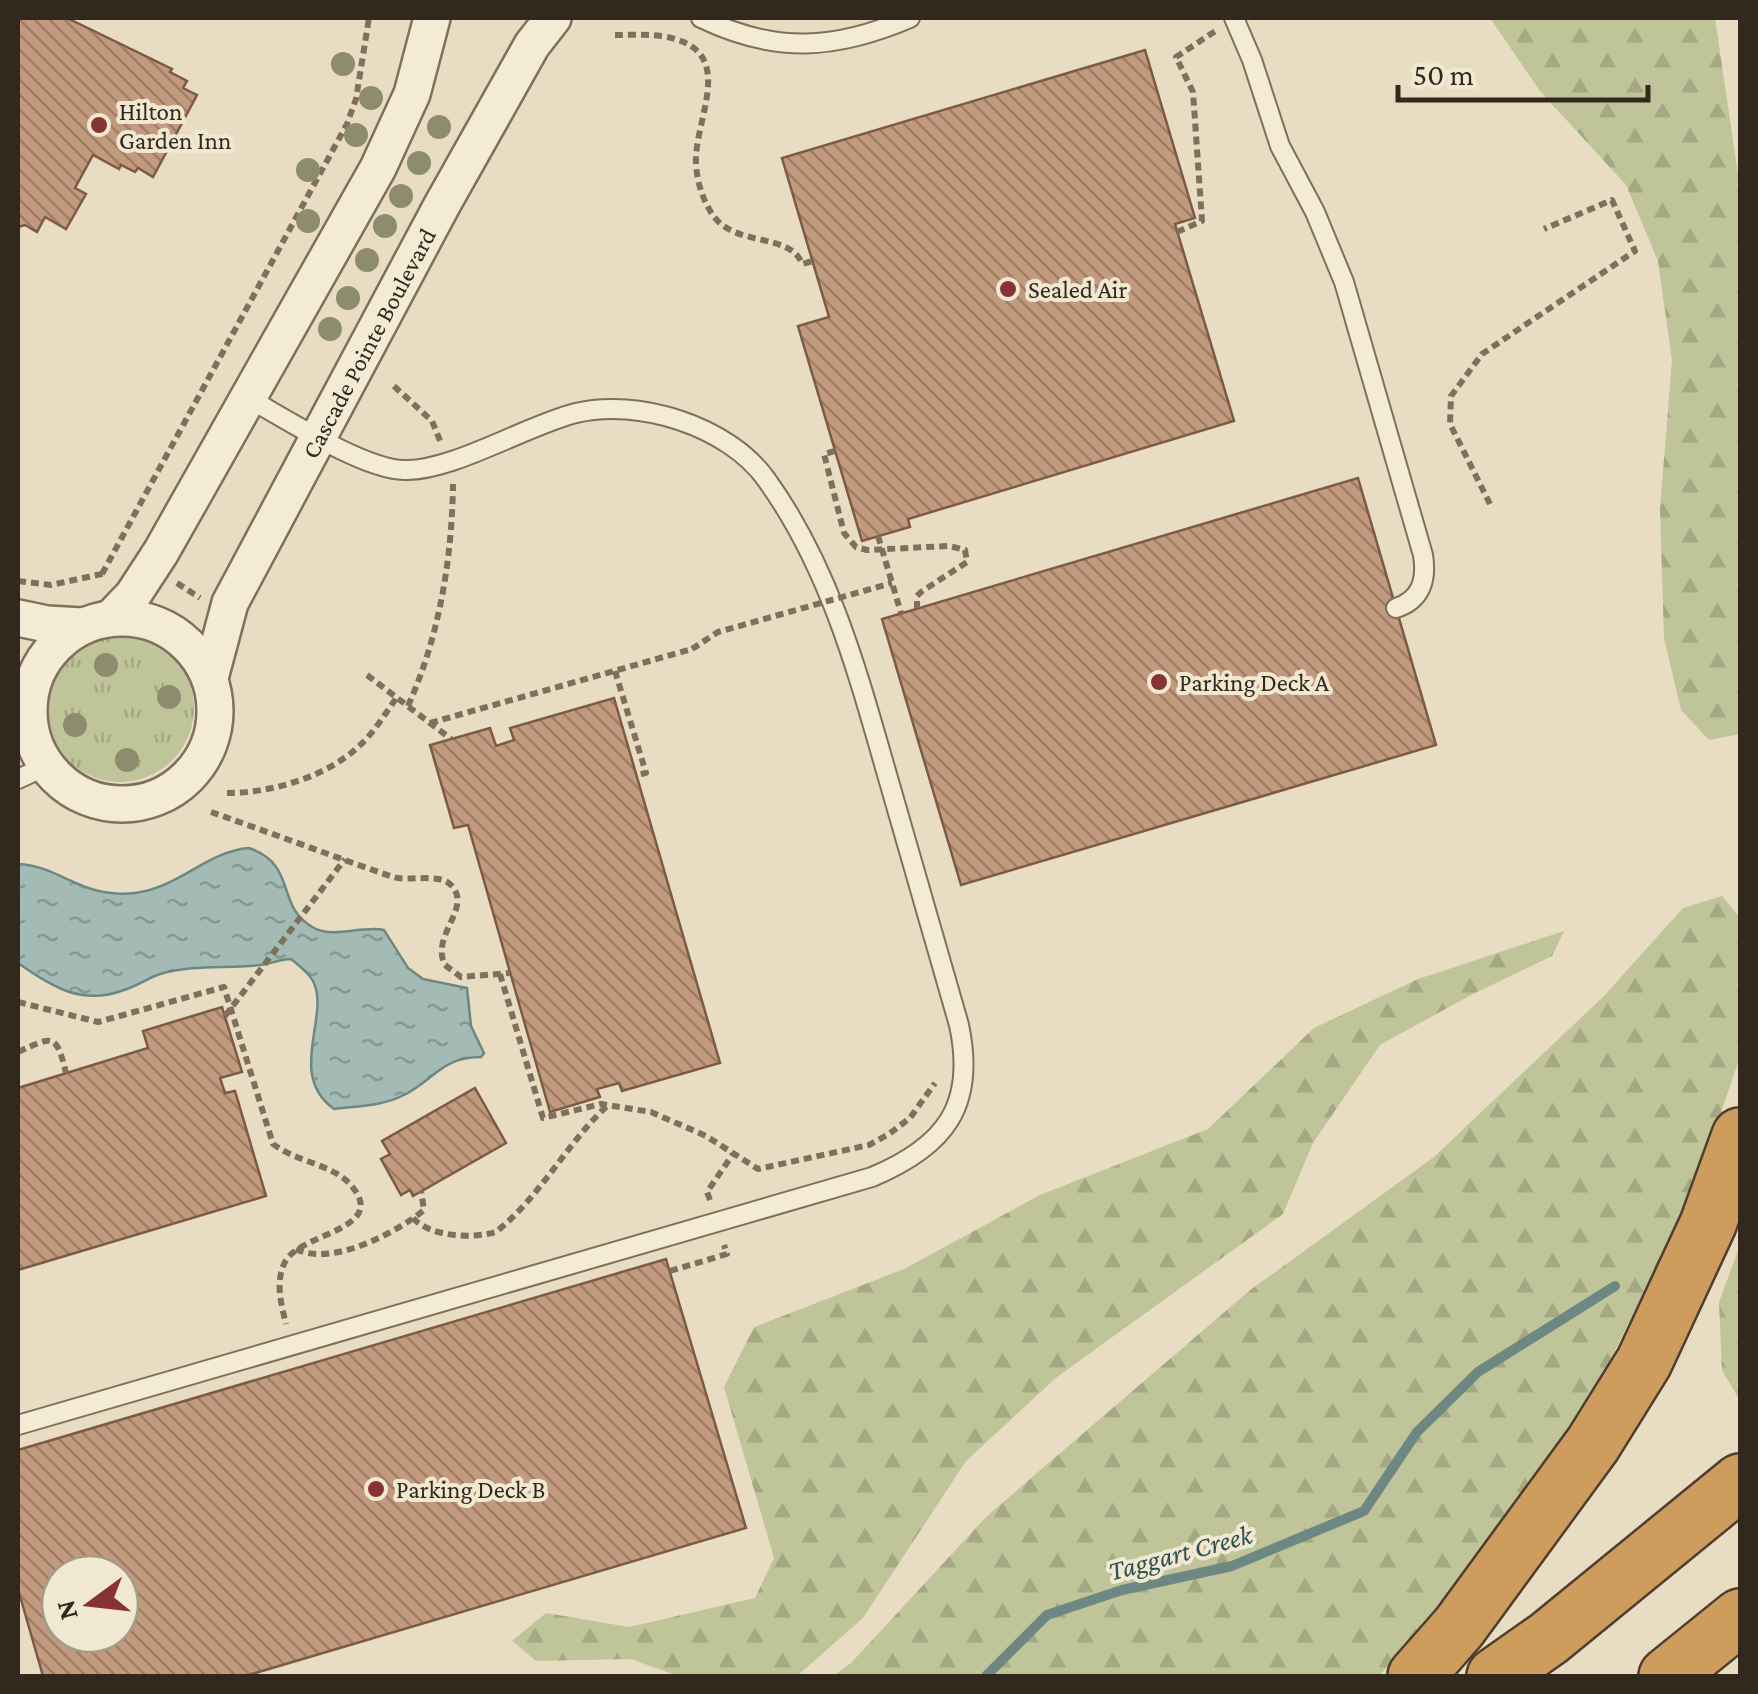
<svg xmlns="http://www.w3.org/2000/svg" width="1758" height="1694" font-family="'Crimson Pro',serif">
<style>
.grass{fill:url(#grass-tufts)}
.forest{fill:url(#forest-firs)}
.water{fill:url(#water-ripples);stroke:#6d8882;stroke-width:2.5}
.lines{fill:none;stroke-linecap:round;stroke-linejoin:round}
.stream{stroke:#6d8882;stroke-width:10}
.building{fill:url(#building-back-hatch);stroke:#7c5b45;stroke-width:2.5;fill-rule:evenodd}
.lane-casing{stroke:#806f5c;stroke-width:22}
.street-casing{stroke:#806f5c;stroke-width:40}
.highway-casing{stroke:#4e3e30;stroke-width:60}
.path{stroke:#806f5c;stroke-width:6;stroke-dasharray:8 5;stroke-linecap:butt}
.lane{stroke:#f4ebd5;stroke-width:18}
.street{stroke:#f4ebd5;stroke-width:35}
.highway{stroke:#ce9d5d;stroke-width:55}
.path-bridge{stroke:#806f5c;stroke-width:6;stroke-dasharray:8 5;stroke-linecap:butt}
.tree{fill:#8d8d6d}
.poi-dot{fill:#833;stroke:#f0e8d1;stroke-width:4}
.labels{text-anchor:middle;stroke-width:8;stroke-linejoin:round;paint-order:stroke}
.poi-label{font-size:25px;fill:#32281e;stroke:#f0e8d1;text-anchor:start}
.street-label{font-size:25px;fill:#32281e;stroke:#f0e8d1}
.water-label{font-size:28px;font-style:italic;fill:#2f504e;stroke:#f0e8d1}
</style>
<defs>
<pattern id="grass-tufts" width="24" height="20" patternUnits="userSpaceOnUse" patternTransform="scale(2.5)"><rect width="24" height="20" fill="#bfc598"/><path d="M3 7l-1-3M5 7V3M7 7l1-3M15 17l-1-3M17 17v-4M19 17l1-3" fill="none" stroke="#a5a983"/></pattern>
<pattern id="forest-firs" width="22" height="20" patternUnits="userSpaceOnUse" patternTransform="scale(2.5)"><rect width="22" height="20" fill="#bfc598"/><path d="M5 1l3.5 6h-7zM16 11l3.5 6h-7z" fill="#a5a983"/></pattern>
<pattern id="water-ripples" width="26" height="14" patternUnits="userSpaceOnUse" patternTransform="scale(2.5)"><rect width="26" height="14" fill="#a4bbb5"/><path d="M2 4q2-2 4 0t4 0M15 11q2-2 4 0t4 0" fill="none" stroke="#869893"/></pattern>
<pattern id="building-back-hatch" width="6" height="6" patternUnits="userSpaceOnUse" patternTransform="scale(2.5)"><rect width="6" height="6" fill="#c29a7d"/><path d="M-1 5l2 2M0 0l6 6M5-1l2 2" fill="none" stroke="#9e7e66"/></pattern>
</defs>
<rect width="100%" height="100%" fill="#e8ddc3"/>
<circle class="grass" cx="120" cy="708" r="74"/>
<g class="forest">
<path d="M 1490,18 L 1715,18 L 1740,188 L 1740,734 L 1709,740 L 1681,710 L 1664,638 L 1660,508 L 1672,360 L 1658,261 L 1626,185 L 1540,91 Z"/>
<path d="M 1722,896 L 1740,918 L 1740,1057 L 1693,1193 L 1596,1389 L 1470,1576 L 1379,1676 L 833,1676 L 851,1663 L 987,1516 L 1249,1291 L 1434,1157 L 1604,996 L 1683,908 Z"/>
<path d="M 1564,931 L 1552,956 L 1471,995 L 1380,1045 L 1313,1143 L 1283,1214 L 1057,1377 L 966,1461 L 863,1618 L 797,1676 L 678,1676 L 631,1659 L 536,1661 L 512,1641 L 546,1613 L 629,1627 L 755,1598 L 774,1558 L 724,1387 L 754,1327 L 904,1269 L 1040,1195 L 1208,1129 L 1314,1028 L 1418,979 Z"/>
<path d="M 1740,1245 L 1740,1401 L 1722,1370 L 1719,1302 Z"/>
</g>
<path class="water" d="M 249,848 C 299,866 274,906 314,928 C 335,939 362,925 384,930 L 408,968 L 423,979 L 467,988 L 471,1026 L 484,1053 L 481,1057 C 442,1057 435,1079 404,1095 C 383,1106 357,1106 334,1109 C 286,1074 331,1016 313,981 C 308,972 298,965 291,959 C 280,959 271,964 261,965 C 227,969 194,964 160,974 C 148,978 137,986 124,990 C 82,1006 52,987 18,963 L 18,864 C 61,866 81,899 135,893 C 178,888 208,851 249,848 Z"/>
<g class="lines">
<path class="stream" d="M 986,1676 L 1047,1615 L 1122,1590 L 1232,1566 L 1364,1511 L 1417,1432 L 1478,1372 L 1615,1286"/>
</g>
<g class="building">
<path d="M 18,18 L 67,18 L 172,69 L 170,72 L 187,81 L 183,88 L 197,95 L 153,177 L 138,168 L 135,172 L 121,165 L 119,169 L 93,155 L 75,188 L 86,194 L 66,229 L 45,217 L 37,232 L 25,225 L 18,227 Z"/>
<path d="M 1145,50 L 1195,218 L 1175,224 L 1234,421 L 908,519 L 910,527 L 862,541 L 798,326 L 829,317 L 782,158 Z"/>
<path d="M 1358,478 L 1436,745 L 961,885 L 882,619 Z"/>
<path d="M 614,698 L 720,1063 L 622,1091 L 619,1083 L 597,1089 L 600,1097 L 550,1112 L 468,825 L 454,828 L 430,745 L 490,728 L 496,746 L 514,740 L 510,728 Z"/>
<path d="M 222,1007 L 242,1072 L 220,1078 L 225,1093 L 235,1091 L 266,1196 L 18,1270 L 18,1088 L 148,1048 L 143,1031 Z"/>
<path d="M 475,1088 L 506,1143 L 413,1196 L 410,1190 L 401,1195 L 381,1159 L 390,1154 L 382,1141 Z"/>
<path d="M 666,1259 L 746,1528 L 245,1676 L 43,1676 L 18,1589 L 18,1450 ZM 60,1574 L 120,1574 L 120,1634 L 60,1634 Z"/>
</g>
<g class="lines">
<g class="lane-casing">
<g id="lane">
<path d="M 701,18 C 776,54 835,50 910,18"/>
<path d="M 1234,18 L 1252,60 L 1280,146 L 1315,212 L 1344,282 L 1423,555 C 1427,580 1421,600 1396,608"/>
<path d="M 18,779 L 46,766"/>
<path d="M 18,1425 L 872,1177 C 946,1146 976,1105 959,1025 C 935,940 910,856 886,771 C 857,670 829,566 766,479 C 728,426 638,398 576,413 C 527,425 451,472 404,470 C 363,469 286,419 248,398"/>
</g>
</g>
<g class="street-casing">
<g id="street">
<circle cx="122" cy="711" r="93"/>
<path d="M 18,618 L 47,624 L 82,626"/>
<path d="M 111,618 L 133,595 L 161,552 L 378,168 L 412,94 L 432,18"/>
<path id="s1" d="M 210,678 L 230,603 L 442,205 L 532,45 L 553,18"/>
</g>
</g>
<g class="highway-casing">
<g id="highway">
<path d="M 1416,1676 L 1459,1627 L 1593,1444 L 1644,1362 L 1708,1224 L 1740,1136"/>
<path d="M 1495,1676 L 1549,1638 L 1740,1482"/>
<path d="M 1667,1676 L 1740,1617"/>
</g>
</g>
<g class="path">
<path d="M 615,35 C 630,35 646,34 661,36 C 736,47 700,107 696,155 C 695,175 701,197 712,214 C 734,248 791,232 802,264 L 813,261"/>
<path d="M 1177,232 L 1202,221 L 1193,92 L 1176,57 L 1217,30"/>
<path d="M 394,386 L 432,421 L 441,443"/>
<path d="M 835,451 L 824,454 L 844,533 L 856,547 L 867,550 L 949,546 L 965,550 L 967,562 L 921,592 L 917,596 L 917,608"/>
<path d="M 1490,504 L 1450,424 L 1451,396 L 1482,354 L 1635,251 L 1612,200 L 1544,229"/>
<path d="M 102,574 L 347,124 L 356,99 L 369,18"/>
<path d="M 18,581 L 51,585 L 106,573"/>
<path d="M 177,583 L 200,598"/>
<path d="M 615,671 L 646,773 L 637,775"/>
<path d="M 367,675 L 451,739"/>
<path d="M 408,706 C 439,637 452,560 453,484"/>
<path d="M 430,723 L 692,649"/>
<path d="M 227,793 C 271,793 326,777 358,747 C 374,733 385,714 397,697"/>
<path d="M 211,812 C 271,833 332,856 393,877 C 410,882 440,872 452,886 C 472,909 430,936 445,965 L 461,977 L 510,973"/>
<path d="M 500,974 L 543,1118 L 601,1104 L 651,1112 L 706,1136 L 758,1169 L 869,1145 L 889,1134 L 910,1118 L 935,1083"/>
<path d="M 18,1002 L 98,1022 L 224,987 L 273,1144 C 295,1161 332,1165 349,1183 C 393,1230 300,1232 285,1262 C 275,1281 281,1304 286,1324"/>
<path d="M 225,1016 L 345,859"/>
<path d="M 18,1052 C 52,1037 56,1031 66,1073"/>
<path d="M 710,1200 L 707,1192 L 733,1154"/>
<path d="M 413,1218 C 430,1237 472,1239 496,1232 C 541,1196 566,1144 608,1105"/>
<path d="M 296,1249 C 331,1267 396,1233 424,1210 L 421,1191"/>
<path d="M 670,1271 L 727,1254 L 724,1245"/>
</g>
<use href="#lane" class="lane"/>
<use href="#street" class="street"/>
<use href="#highway" class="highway"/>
<g class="path-bridge">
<path d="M 878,536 L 901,613"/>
<path d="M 692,649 L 718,632 L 892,583"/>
</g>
</g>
<g class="tree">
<circle cx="343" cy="64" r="12"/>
<circle cx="371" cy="98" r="12"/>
<circle cx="439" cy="127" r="12"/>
<circle cx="356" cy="135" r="12"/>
<circle cx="419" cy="163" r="12"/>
<circle cx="308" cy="170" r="12"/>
<circle cx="401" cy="196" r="12"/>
<circle cx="308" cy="221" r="12"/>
<circle cx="385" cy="226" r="12"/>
<circle cx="367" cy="260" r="12"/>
<circle cx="348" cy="298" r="12"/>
<circle cx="330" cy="329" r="12"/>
<circle cx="106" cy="665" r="12"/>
<circle cx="169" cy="697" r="12"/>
<circle cx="75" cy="725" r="12"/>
<circle cx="127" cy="760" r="12"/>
</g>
<g class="poi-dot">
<circle cx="99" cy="125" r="10"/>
<circle cx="1008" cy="289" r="10"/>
<circle cx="1159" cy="682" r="10"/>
<circle cx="376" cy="1489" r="10"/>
</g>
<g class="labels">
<g class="poi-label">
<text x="119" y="120">Hilton<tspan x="119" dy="29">Garden Inn</tspan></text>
<text x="1028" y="298">Sealed Air</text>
<text x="1179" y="691">Parking Deck A</text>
<text x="396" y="1498">Parking Deck B</text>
</g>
<g class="street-label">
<text dy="9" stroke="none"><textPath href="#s1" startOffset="372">Cascade Pointe Boulevard</textPath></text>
</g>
<g class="water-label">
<text transform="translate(1180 1552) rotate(-15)" y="10">Taggart Creek</text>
</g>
</g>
<rect width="1758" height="1694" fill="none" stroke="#32281e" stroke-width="40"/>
<g transform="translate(90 1604) rotate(255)"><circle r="48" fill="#f0e8d1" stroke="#a49b89" stroke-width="2.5"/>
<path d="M0-8L18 38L0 25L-18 38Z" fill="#883333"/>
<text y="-15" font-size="28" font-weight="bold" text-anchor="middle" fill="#32281e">N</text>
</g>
<path d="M1398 85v15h250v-15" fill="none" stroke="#32281e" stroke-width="5"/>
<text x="1413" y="85" font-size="30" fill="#32281e" stroke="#f0e8d1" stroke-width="8" paint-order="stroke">50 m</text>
</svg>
